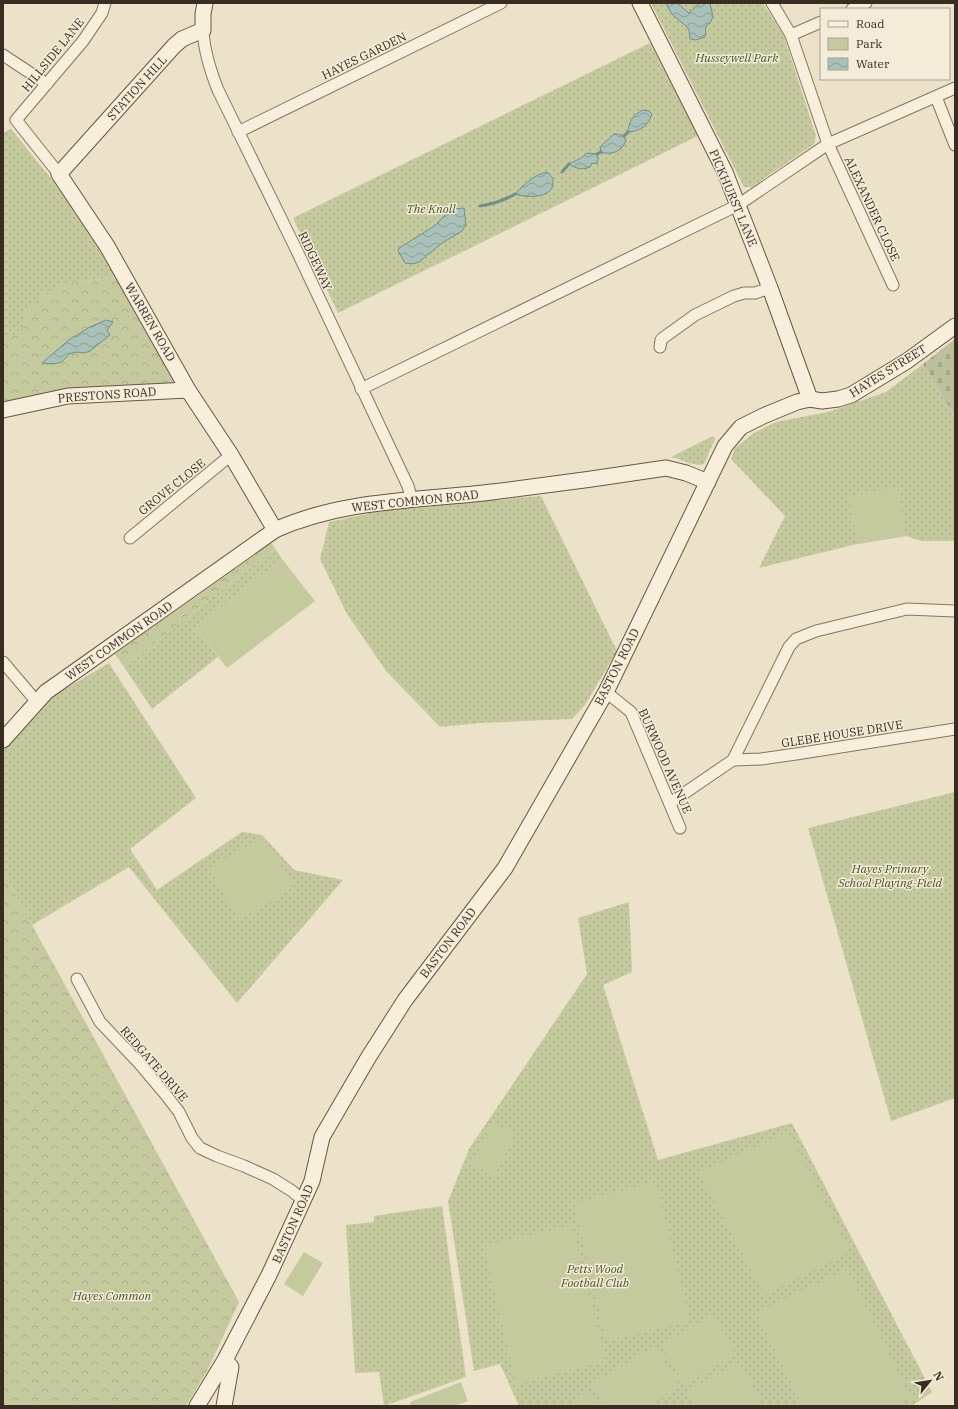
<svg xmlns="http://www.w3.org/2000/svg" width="958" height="1409" font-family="'IBM Plex Serif',serif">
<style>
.green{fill:url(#green-dots)}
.forest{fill:url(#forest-crowns)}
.cemetery{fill:url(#cemetery-stones)}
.pitch{fill:#c5ca9e}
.water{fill:url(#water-waves);stroke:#718f87}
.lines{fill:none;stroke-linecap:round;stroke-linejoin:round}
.stream{stroke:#718f87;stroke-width:3}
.street-casing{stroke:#88745f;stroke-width:13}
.secondary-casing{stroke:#6a5542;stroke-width:17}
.street{stroke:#f7efdc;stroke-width:11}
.secondary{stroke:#f7efdc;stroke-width:15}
.labels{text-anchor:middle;stroke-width:3;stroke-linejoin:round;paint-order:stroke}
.street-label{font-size:12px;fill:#392d21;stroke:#f4ecd9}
.park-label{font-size:12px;font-style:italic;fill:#4a5429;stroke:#f4ecd9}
</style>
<defs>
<pattern id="green-dots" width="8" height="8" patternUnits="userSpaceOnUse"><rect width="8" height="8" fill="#c5ca9e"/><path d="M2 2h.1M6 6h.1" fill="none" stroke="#aaae88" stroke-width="1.8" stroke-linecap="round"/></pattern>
<pattern id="forest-crowns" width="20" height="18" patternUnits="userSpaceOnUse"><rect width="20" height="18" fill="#c5ca9e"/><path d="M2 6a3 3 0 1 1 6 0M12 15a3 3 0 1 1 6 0" fill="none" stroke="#aaae88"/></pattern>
<pattern id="cemetery-stones" width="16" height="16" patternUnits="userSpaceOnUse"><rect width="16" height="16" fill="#bcc09c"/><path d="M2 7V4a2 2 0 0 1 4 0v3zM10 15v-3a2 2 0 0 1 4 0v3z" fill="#a2a586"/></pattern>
<pattern id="water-waves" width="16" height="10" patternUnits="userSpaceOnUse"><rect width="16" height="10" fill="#aac1ba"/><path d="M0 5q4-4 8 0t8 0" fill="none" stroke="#8b9d97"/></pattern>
</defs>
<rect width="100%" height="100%" fill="#ece1c9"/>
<g class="green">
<path d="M 651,3 L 763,3 L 784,36 L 816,136 L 814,144 L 752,187 L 744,187 Z"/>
<path d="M 650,43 L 698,136 L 338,313 L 293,218 Z"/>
<path d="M 11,129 L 70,202 L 115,276 L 88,281 L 66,283 L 26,313 L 23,328 L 7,340 L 3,339 L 3,133 Z"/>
<path d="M 923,364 L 955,416 L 955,541 L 921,541 L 906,536 L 857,544 L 759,568 L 785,516 L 731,459 L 735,448 L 754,433 L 776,422 L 828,412 L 886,392 Z"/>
<path d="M 713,436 L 715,439 L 704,464 C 693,467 682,459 671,457 Z"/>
<path d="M 541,496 L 617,651 L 585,705 L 572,719 L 481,723 L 440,727 L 386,671 L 347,614 L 320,559 L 329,522 L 389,509 Z"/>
<path d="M 275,548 L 282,559 L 195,627 L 218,657 L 152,709 L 124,667 Z"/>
<path d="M 109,663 L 196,798 L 130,849 L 157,890 L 242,832 L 262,835 L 294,870 L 343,880 L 237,1003 L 129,867 L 32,925 L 3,870 L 3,750 L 50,698 Z"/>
<path d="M 955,792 L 955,1098 L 891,1121 L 808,828 Z"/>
<path d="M 629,902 L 632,972 L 603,985 L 658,1160 L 792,1123 L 932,1392 L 912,1406 L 519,1406 L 500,1364 L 474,1371 L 448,1201 L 469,1149 L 587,974 L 578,918 Z"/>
<path d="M 442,1206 L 466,1377 L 384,1406 L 379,1372 L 355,1373 L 346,1225 L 374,1222 L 374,1216 Z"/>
</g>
<g class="forest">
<path d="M 115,276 L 178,382 L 83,390 L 3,405 L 3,339 L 7,340 L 23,328 L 26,313 L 40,296 L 66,283 L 88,281 Z"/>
<path d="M 271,543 L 275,548 L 124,667 L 115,654 Z"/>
<path d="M 3,870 L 31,923 L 239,1302 L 207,1371 L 186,1406 L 3,1406 Z"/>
</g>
<path class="cemetery" d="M 955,339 L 955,416 L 923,364 Z"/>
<g class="pitch">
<path d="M 898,487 L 906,536 L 857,544 L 849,496 Z"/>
<path d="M 282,559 L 315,601 L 227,668 L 195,627 Z"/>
<path d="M 263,836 L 294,887 L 239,920 L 209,869 Z"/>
<path d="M 492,1122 L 515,1134 L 495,1176 L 472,1165 Z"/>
<path d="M 788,1131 L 850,1252 L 764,1295 L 699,1173 Z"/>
<path d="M 656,1182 L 690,1321 L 606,1341 L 574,1203 Z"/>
<path d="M 572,1225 L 606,1361 L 516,1384 L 484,1246 Z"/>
<path d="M 304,1252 L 323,1263 L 303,1296 L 284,1284 Z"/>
<path d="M 847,1269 L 911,1398 L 896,1406 L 802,1406 L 756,1313 Z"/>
<path d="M 713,1314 L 736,1354 L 684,1385 L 661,1345 Z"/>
<path d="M 655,1346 L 680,1386 L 648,1406 L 604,1406 L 591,1384 Z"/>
<path d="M 739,1362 L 764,1406 L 695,1406 L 686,1391 Z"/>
<path d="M 461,1382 L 468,1401 L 454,1406 L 411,1406 L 410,1402 Z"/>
<path d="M 589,1392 L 597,1406 L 567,1406 Z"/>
</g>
<g class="water">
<path d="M 666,3 L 677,3 L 689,13 L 700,3 L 710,3 L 713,17 L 710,23 L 706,26 L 705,37 L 696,40 L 690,39 L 689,30 L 685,25 L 682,23 L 671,13 Z"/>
<path d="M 643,110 L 649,111 L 652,114 C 649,125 639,132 628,132 C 628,122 634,114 643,110 Z"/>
<path d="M 614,134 C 620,134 623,135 626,141 C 622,151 611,156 601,152 L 600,147 Z"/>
<path d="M 587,153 L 597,154 L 598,159 L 597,164 L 592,163 L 590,167 C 584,170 575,169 569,164 L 581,158 Z"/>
<path d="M 547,172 L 553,178 C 553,181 553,185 552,188 C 546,199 524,197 515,194 C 525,184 533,175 547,172 Z"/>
<path d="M 464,208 L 466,225 L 462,231 L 442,243 L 419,262 L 412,264 L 405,263 L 398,251 L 399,248 L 428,230 L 437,224 L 444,216 L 453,209 Z"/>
<path d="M 106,320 L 113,322 L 107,330 L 110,335 L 90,351 L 85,353 L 76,352 L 69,354 L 62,362 L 54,364 L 42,363 L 70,339 L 77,335 L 88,328 Z"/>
</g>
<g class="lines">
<g class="stream">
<path d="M 624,136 L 628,132"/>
<path d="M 597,154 L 601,152"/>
<path d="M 562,172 L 569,164"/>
<path d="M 480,206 C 493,204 503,201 515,194"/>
</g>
<g class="street-casing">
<g id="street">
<path d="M 852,9 L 866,3"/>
<path d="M 203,30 C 204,51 210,70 218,90 L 296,249 L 408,486 L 412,501"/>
<path d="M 791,35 L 821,22"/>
<path d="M 3,55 L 47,84"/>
<path d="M 936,97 L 955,145"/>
<path d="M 238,132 L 501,3"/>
<path d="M 59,174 L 16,120 L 83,41 L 102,13 L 105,3"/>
<path d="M 893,285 L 828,144 L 955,88"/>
<path d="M 660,347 L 661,340 L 663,338 L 695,315 L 734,296 L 744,293 L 755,293 L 770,288"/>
<path d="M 361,389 L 738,205 L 828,144 L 791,35 L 772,3"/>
<path d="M 130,538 L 231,455"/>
<path d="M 3,662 L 37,702"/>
<path d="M 606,692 L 631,712 L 680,828"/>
<path d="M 733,760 L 761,759 L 796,754 L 955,729"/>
<path d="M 670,803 L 733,760 L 783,659 L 789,647 L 796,639 L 816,631 L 907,609 L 955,611"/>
<path d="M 77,979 L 100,1022 L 139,1063 L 166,1095 L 179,1112 L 192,1138 L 200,1148 L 217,1156 L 244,1166 L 273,1179 L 292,1191 L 304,1201"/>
</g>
</g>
<g class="secondary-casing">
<g id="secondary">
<path d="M 205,3 L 203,14 L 203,30 L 182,39 L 174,46 L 59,174 L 107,246 L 188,390 L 231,455 L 275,530"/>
<path d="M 640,3 L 725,172 L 770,288 L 810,399"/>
<path d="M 3,410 L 68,396 L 188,390"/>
<path d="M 3,740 L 46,692 L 275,530 C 344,499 418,501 492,492 C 550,485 608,477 666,468 L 686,473 L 708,482"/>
<path d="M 197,1406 L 225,1360 L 269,1275 L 312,1181 L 322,1137 L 368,1058 L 405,1000 L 505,868 L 606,692 L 725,446 L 741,427 L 763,416 L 797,402 L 810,399 L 822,401 L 838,399 L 851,395 L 907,361 L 955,326"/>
<path d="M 224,1406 L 231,1367 L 225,1360"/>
</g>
</g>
<use href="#street" class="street"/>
<use href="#secondary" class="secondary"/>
</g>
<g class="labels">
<g class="street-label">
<text transform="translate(53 55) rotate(-51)" y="4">HILLSIDE LANE</text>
<text transform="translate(364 56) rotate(-26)" y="4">HAYES GARDEN</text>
<text transform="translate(137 88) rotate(-48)" y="4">STATION HILL</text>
<text transform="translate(733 198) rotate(67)" y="4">PICKHURST LANE</text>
<text transform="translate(872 209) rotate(65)" y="4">ALEXANDER CLOSE</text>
<text transform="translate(315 261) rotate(65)" y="4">RIDGEWAY</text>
<text transform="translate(150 322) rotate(60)" y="4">WARREN ROAD</text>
<text transform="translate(888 371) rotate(-32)" y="4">HAYES STREET</text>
<text transform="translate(107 395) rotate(-4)" y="4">PRESTONS ROAD</text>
<text transform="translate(172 487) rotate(-39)" y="4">GROVE CLOSE</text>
<text transform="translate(415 501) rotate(-6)" y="4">WEST COMMON ROAD</text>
<text transform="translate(119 641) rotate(-35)" y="4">WEST COMMON ROAD</text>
<text transform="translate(617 667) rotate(-63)" y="4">BASTON ROAD</text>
<text transform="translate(842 734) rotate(-9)" y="4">GLEBE HOUSE DRIVE</text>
<text transform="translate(665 761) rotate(66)" y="4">BURWOOD AVENUE</text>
<text transform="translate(448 943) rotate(-53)" y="4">BASTON ROAD</text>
<text transform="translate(154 1064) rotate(49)" y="4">REDGATE DRIVE</text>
<text transform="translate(293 1224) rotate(-66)" y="4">BASTON ROAD</text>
</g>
<g class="park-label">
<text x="737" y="62">Husseywell Park</text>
<text x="431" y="213">The Knoll</text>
<text x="890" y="873">Hayes Primary<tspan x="890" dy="14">School Playing-Field</tspan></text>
<text x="595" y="1273">Petts Wood<tspan x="595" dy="14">Football Club</tspan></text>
<text x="112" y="1300">Hayes Common</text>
</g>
</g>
<rect width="958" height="1409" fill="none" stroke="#392d21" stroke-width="8"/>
<rect x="820" y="8" width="130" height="72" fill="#f4ecd9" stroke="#a9a08f"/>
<rect x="828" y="21" width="20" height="6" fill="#f7efdc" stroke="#a9a08f"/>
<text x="856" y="28" font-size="12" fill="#392d21">Road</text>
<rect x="828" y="38" width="20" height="12" fill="#c5ca9e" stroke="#a9a08f"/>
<text x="856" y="48" font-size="12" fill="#392d21">Park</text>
<rect x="828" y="58" width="20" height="12" fill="url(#water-waves)" stroke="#a9a08f"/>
<text x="856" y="68" font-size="12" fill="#392d21">Water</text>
<g transform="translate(930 1381) rotate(60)" stroke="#f4ecd9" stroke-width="3" paint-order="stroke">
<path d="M0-3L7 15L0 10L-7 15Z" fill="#392d21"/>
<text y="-6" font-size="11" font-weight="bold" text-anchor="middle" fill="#392d21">N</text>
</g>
</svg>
